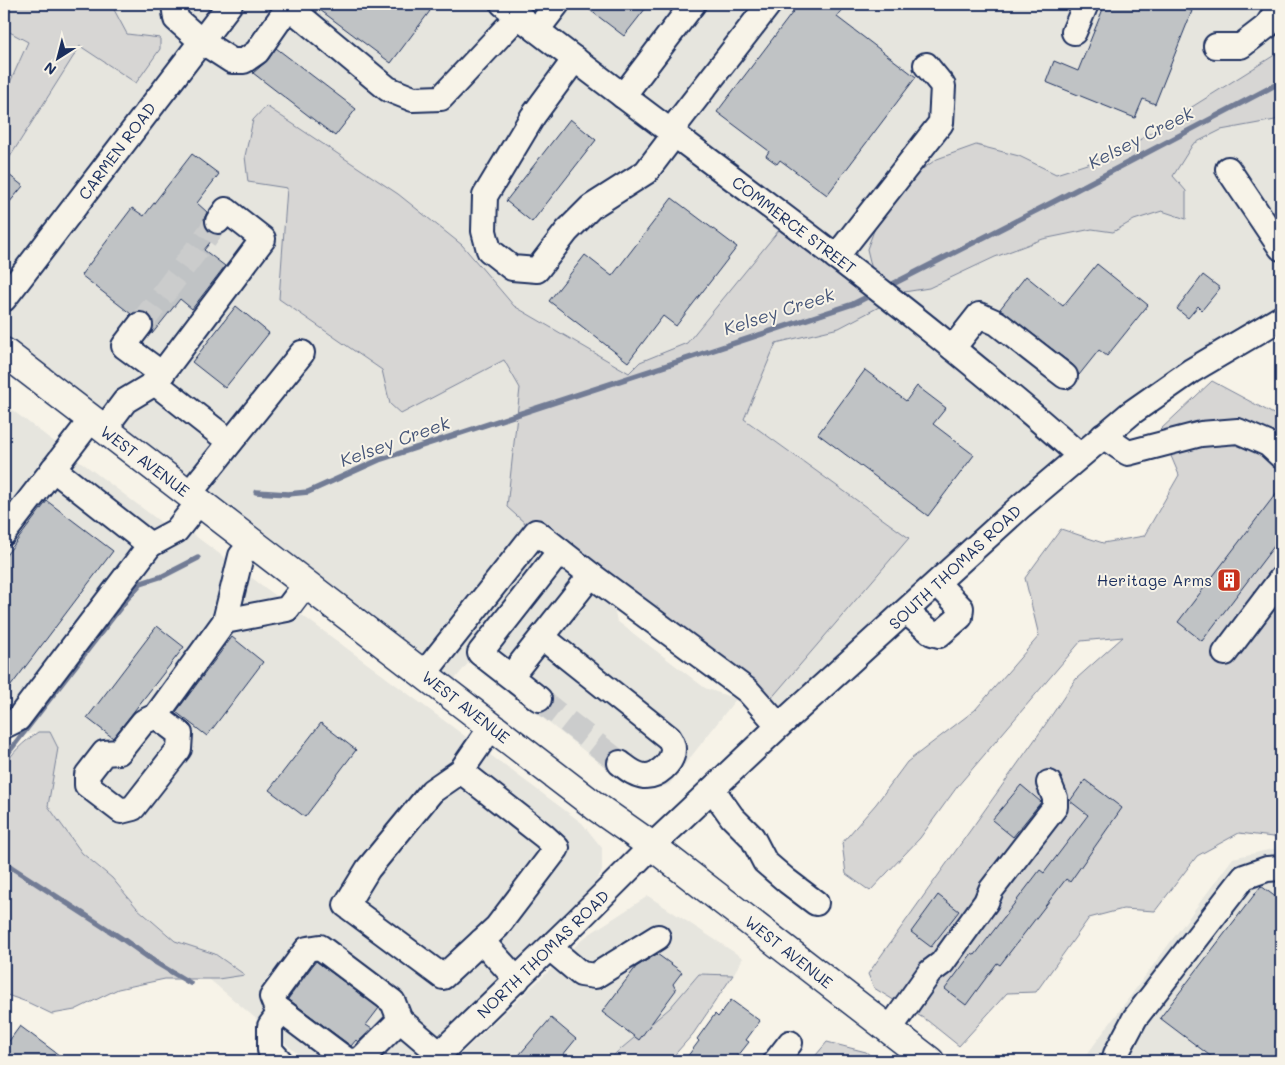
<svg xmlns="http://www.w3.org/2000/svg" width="1285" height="1065" font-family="Mali,sans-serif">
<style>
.built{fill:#e6e5de}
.green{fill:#d7d6d4;stroke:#798299}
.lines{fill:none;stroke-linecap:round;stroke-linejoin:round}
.stream{stroke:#727c95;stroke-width:5.5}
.building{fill:#c0c3c5;stroke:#1b2f5e}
.minor-tunnel{stroke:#cbcccc;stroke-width:24;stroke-dasharray:24 12;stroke-linecap:butt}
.minor-casing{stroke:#1b2f5e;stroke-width:28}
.major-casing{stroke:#1b2f5e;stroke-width:31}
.minor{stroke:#f7f3e8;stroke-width:24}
.major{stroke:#f7f3e8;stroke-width:28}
.labels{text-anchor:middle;stroke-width:4;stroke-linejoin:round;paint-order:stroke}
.street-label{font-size:16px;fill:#1b2f5e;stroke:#f7f3e8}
.poi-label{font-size:16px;fill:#1b2f5e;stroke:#f7f3e8;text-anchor:end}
.water-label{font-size:18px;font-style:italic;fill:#465679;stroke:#f7f3e8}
</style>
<rect width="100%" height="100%" fill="#f7f3e8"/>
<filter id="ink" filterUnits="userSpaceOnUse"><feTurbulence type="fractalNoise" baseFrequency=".02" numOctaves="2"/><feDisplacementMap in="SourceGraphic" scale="10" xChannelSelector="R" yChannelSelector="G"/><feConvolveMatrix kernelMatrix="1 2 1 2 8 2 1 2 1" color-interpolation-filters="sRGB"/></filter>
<g filter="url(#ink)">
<g class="built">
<path d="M 4,4 L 1281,4 L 1281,318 L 1191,371 L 779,726 L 609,588 L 617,621 L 705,688 L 736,699 L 669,785 L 650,790 L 629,786 L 470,661 L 445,691 L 4,352 Z"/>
<path d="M 4,404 L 182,538 L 190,532 L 582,823 L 602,848 L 602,871 L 582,904 L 422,1061 L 306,1061 L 209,979 L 245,975 L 215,954 L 175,941 L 137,908 L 112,878 L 82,853 L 48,806 L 58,747 L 50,733 L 38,732 L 21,736 L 134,581 L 4,747 Z"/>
<path d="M 1281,847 L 1281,1061 L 1082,1061 L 1233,858 Z"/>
<path d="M 648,896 L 743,958 L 733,975 L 699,974 L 670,1008 L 616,1053 L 609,1061 L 455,1061 L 467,1048 L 585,937 Z"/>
</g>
<g class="green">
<path d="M 4,4 L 111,4 L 127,34 L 160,38 L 160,49 L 136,83 L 80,46 L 8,160 L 4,157 L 4,96 L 28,42 L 4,29 Z"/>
<path d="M 1281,51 L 1281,117 L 1275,120 L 1221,130 L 1193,144 L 1173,176 L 1186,191 L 1186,219 L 1162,211 L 1134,220 L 1113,232 L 1092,229 L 1043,239 L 995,257 L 929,288 L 904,292 L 874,278 L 867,249 L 881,212 L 908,179 L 937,159 L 976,145 L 1019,156 L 1056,174 L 1087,164 L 1133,144 Z"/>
<path d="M 266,106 L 398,194 L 462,245 L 514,306 L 629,373 L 640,362 L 687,343 L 779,230 L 879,307 L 839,328 L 776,343 L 744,419 L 909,538 L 763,708 L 536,533 L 507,507 L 520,388 L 504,360 L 401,414 L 390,404 L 382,370 L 279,299 L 287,188 L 248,182 L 245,156 L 253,120 Z"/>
<path d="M 1212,381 L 1281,418 L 1281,838 L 1239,833 L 1197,856 L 1155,911 L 1123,909 L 1089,918 L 1036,992 L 1007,993 L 959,1046 L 928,1021 L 874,988 L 868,974 L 1041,731 L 1076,679 L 1123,637 L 1081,641 L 957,787 L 920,838 L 870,891 L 846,874 L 842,843 L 876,804 L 907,762 L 975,710 L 1039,636 L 1025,578 L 1061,529 L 1103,543 L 1144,536 L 1179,475 L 1160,430 Z"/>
<path d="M 38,732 L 50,732 L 58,748 L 48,806 L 82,853 L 112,878 L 137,908 L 175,941 L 215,954 L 245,975 L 218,979 L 165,979 L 118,989 L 75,1010 L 52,1014 L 27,1002 L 4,994 L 4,769 C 10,753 24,742 38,732 Z"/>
<path d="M 699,974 L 733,975 L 693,1034 L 669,1061 L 609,1061 L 616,1053 L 670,1008 Z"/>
<path d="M 827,1042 L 866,1052 L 878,1061 L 811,1061 Z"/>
</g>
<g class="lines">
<g class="stream">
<path d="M 885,288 L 1055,201 L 1281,82"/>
<path d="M 256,492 L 288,494 L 308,492 L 379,460 L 853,304 L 875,293"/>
<path d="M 4,758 L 126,600 L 141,583 L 163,576 L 198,558"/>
<path d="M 4,859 L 11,867 L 124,940 L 155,962 L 190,983"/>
</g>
</g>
<g class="building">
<path d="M 312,4 L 421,4 L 430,11 L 391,63 Z"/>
<path d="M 582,4 L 649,4 L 624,36 Z"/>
<path d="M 799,4 L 847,4 L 837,17 L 916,77 L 827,195 L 780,160 L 777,164 L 766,156 L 769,151 L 717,112 Z"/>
<path d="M 1105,4 L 1174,4 L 1192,11 L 1155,104 L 1143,99 L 1135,118 L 1046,82 L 1054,61 L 1078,71 Z"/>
<path d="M 276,48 L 356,109 L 335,136 L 253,73 L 268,60 Z"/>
<path d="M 570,119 L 596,140 L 532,222 L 506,201 Z"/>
<path d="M 192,154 L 219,174 L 197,203 L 207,212 L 204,219 L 206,227 L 210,232 L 216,235 L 204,250 L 225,266 L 192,309 L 180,299 L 152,334 L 153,320 L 149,314 L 141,311 L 135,312 L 129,316 L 131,314 L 81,275 L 132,208 L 144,216 Z"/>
<path d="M 4,171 L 23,186 L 4,209 Z"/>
<path d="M 672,198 L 737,247 L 676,326 L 663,316 L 628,362 L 549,301 L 585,255 L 612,276 Z"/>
<path d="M 1097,264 L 1148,305 L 1107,356 L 1099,350 L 1079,375 L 1073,365 L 1000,309 L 1026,276 L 1063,306 Z"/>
<path d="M 1203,275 L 1220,288 L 1202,310 L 1198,306 L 1188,318 L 1177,309 Z"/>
<path d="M 236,306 L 269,333 L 225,388 L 192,362 Z"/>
<path d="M 865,370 L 906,401 L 917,386 L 946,408 L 933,424 L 974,455 L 928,516 L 818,434 Z"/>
<path d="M 1281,487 L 1281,537 L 1202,641 L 1178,622 Z"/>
<path d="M 47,501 L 113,551 L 4,695 L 4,558 Z"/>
<path d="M 157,626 L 184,647 L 113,738 L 87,718 Z"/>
<path d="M 232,637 L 263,662 L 207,736 L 176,712 Z"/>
<path d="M 321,723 L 356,750 L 305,817 L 269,790 Z"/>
<path d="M 1085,780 L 1122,808 L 1070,882 L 1066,879 L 1000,965 L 997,963 L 966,1005 L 945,989 L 972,953 L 975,955 L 1040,870 L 1044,873 L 1088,815 L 1070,801 Z"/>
<path d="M 1021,785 L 1041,802 L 1013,837 L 992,820 Z"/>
<path d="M 1261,886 L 1281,901 L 1281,1061 L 1217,1061 L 1160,1018 Z"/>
<path d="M 938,895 L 959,911 L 931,947 L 911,932 Z"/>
<path d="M 657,954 L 682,972 L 673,984 L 676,990 L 639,1040 L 602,1012 L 636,967 Z"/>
<path d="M 316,961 L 379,1008 L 366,1025 L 372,1029 L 358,1042 L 356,1040 L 351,1046 L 288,999 Z"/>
<path d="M 731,1000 L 760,1021 L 746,1040 L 749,1042 L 734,1061 L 684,1061 L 699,1041 L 697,1039 L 715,1014 L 718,1017 Z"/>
<path d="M 551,1018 L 576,1039 L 558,1061 L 514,1061 Z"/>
<path d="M 20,1026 L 67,1061 L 4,1061 L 4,1048 Z"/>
</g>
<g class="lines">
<g class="minor-tunnel">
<path d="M 140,325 L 218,221"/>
<path d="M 539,699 L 620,763"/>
</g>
<g class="minor-casing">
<g id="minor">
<path d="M 174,4 L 176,19 L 201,41 L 232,61 L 244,61 L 257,52 L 289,6 L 286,4"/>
<path d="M 291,4 L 289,6 L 300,16 L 388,89 L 413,99 L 441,98 L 518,16"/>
<path d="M 503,4 C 695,154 897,293 1079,455"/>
<path d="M 537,30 L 557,4"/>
<path d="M 1074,32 L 1086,4"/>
<path d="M 1216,46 L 1241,46 L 1267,26 L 1281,4"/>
<path d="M 575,59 L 533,116 L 485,196 L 484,231 L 489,250 L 512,268 L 537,270 L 567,231 L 591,207 L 646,172 L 674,135"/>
<path d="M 623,96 L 693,4"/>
<path d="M 670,132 L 769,4"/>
<path d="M 1228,169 L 1281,248"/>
<path d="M 836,257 L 941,123 L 943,86 L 926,65"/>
<path d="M 4,299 L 230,4"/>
<path d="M 140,325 L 124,346 L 162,374"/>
<path d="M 953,348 L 979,315 L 997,323 L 1065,376"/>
<path d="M 155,383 L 230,442"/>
<path d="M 104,429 L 125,401 L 155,383 L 263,239 L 226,210 L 218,221"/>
<path d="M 1103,436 L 1128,453 L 1201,434 L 1238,431 L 1268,444 L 1281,456"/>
<path d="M 53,469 L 150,545"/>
<path d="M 189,494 L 302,353"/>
<path d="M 4,533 L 91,420"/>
<path d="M 906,612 L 932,633 L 939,635 L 960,617 L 961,608 L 937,583"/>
<path d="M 225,621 L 241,556 L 252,543"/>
<path d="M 542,637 L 669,738 C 671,741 673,746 673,749 C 673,763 657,777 644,776 C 634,775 627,768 620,763"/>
<path d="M 1225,653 L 1281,579"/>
<path d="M 424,674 L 536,532 L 591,575 L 748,691 L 779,726"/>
<path d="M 511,676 L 591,575"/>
<path d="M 539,699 L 480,653 L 560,551"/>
<path d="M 156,716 L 143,722 L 119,752 L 104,753 L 87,775 L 87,785 L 121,811 L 133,808 L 179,749 L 180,734 L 156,716 L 225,621 L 287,609 L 306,584"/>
<path d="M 4,726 L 18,719 L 150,545 L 176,531 L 199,502"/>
<path d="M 461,771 L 544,836 L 557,848 L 497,927 L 443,977 L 346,905 L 368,869 L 432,791 L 461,771 L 492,726"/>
<path d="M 713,790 L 732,817 L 752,837 L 765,862 L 787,881 L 816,903"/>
<path d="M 482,941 L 517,980"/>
<path d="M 550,948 L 581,974 L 595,976 L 658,937"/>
<path d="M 889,1030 L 930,972 L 942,963 L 986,902 L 991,890 L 1055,807 L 1055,798 L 1049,783"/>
<path d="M 280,1061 L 270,1050 L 270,1026 L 281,1011"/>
<path d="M 348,1061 L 276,1007 L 272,997 L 307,949 L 320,947 L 393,1002 L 400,1020 L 440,1054"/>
<path d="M 352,1061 L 360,1060 L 400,1020"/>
<path d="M 432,1061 L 577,921 L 652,846 L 779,726 L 1021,506 L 1131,413 L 1191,371 L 1281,318"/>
<path d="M 776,1061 L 790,1043"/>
<path d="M 1114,1061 L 1116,1054 L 1135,1018 L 1244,877 L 1267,869 L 1281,868"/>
</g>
</g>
<g class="major-casing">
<path id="major" d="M 4,352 L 595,806 L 652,846 L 930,1061"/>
</g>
<use href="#minor" class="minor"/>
<use href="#major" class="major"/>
</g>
</g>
<defs>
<g id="building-square" transform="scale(1.25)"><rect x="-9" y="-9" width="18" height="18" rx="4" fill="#c8321e" stroke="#f7f3e8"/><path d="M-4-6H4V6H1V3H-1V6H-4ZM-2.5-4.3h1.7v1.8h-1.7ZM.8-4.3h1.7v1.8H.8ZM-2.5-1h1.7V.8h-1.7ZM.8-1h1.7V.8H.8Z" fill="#fff"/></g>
</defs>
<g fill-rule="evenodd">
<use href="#building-square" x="1229" y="580"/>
</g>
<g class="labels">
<g class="street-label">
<text transform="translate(117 151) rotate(-53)" y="6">CARMEN ROAD</text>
<text transform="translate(794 225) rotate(37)" y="6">COMMERCE STREET</text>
<text transform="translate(145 461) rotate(37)" y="6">WEST AVENUE</text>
<text transform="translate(955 567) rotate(-43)" y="6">SOUTH THOMAS ROAD</text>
<text transform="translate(466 707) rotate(38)" y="6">WEST AVENUE</text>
<text transform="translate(789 952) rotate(38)" y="6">WEST AVENUE</text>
<text transform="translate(543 954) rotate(-44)" y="6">NORTH THOMAS ROAD</text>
</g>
<g class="poi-label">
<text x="1212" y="586">Heritage Arms</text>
</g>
<g class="water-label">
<text transform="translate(1141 138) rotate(-27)" y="6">Kelsey Creek</text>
<text transform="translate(779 312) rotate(-18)" y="6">Kelsey Creek</text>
<text transform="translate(395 442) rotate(-20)" y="6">Kelsey Creek</text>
</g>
</g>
<rect width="1285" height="1065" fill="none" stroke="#f7f3e8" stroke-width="20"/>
<rect x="10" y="10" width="1265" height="1045" fill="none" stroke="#1b2f5e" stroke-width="2" filter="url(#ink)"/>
<g transform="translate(58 58) rotate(216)" stroke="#f7f3e8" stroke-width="4" paint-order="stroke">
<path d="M0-4L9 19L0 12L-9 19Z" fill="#1b2f5e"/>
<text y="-8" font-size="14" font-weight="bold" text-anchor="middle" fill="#1b2f5e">N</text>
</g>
</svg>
